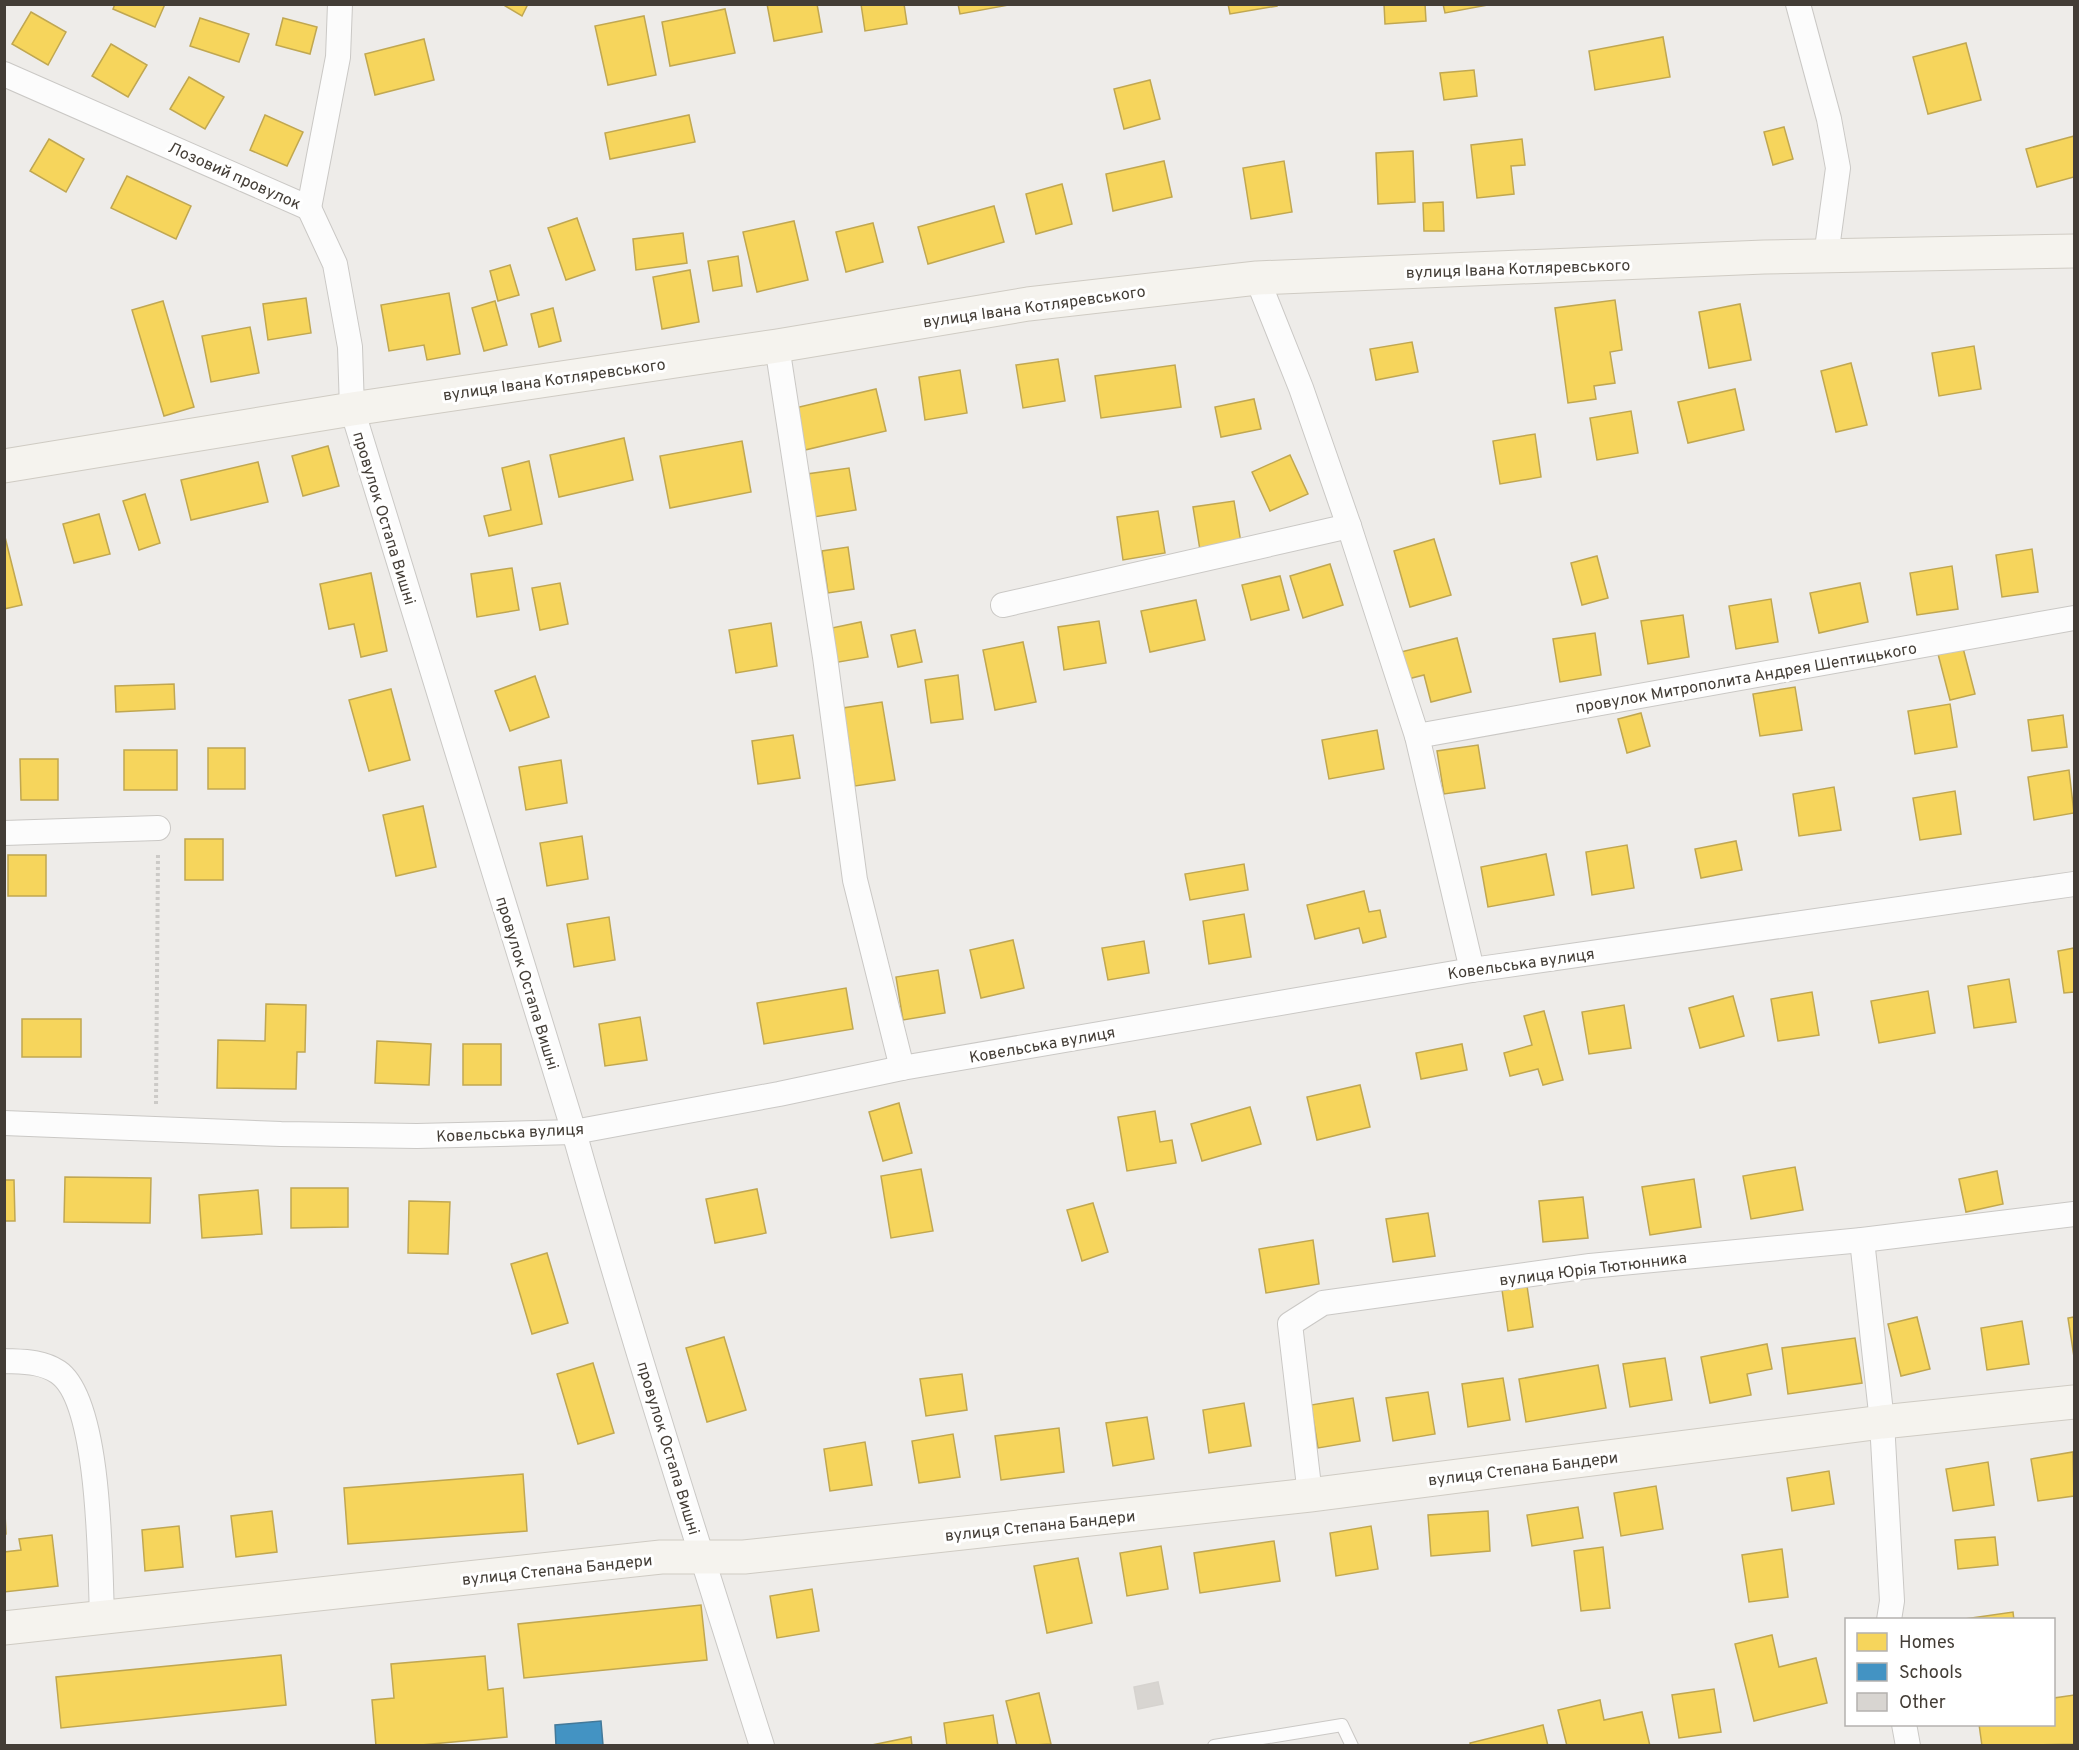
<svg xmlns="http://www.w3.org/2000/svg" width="2079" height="1750" font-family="Overpass,sans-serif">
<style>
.homes{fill:#f6d55c;stroke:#c0a751;stroke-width:1.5}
.schools{fill:#4393c3;stroke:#437999;stroke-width:1.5}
.building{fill:#d8d5d1;stroke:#d6d3cf;stroke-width:1.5}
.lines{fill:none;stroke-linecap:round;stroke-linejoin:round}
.lane-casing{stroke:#cac8c5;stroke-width:14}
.street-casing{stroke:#cac8c5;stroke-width:26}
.secondary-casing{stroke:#cfcbc3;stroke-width:35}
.path{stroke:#cccac7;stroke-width:4;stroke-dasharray:3 3;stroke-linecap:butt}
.lane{stroke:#fcfcfc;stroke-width:12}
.street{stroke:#fcfcfc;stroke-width:24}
.secondary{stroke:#f5f3ee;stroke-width:33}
.labels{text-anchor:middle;stroke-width:6;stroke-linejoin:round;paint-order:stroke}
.street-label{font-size:16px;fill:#433d36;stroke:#fff}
</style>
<rect width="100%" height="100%" fill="#eeece9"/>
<g class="homes">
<path d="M 115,4 L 165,4 L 155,27 L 113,9 Z"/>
<path d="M 502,4 L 528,4 L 522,16 Z"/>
<path d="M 767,4 L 817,4 L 822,32 L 774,41 Z"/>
<path d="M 861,4 L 904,4 L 907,24 L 865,31 Z"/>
<path d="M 958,4 L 1009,4 L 1009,5 L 960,14 Z"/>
<path d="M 1228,4 L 1277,4 L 1277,6 L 1230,14 Z"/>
<path d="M 1384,4 L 1425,4 L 1426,21 L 1385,24 Z"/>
<path d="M 1443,4 L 1493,4 L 1445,13 Z"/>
<path d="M 725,9 L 735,53 L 670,66 L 662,22 Z"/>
<path d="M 31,12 L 66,32 L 48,65 L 12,44 Z"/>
<path d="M 644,16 L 656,75 L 608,85 L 595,26 Z"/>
<path d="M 200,18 L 249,34 L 239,62 L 190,46 Z"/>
<path d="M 283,18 L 317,27 L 310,54 L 276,45 Z"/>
<path d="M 1663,37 L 1670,77 L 1595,90 L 1589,51 Z"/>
<path d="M 424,39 L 434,80 L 375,95 L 365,54 Z"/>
<path d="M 1966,43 L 1981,100 L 1928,114 L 1913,57 Z"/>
<path d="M 111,44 L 147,65 L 128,97 L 92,76 Z"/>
<path d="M 1474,70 L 1477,96 L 1444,100 L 1440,73 Z"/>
<path d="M 189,77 L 224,97 L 205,129 L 170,109 Z"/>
<path d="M 1150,80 L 1160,119 L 1124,129 L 1114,89 Z"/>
<path d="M 265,115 L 303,132 L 287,166 L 250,150 Z"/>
<path d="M 689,115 L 695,142 L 610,159 L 605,133 Z"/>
<path d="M 1784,127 L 1793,159 L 1773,165 L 1764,132 Z"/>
<path d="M 2074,136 L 2074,177 L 2037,187 L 2026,149 Z"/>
<path d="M 49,139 L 84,159 L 66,192 L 30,171 Z"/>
<path d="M 1522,139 L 1525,165 L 1511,166 L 1514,194 L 1477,198 L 1471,145 Z"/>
<path d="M 1413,151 L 1415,202 L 1378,204 L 1376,153 Z"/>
<path d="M 1164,161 L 1172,197 L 1113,211 L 1106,174 Z"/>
<path d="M 1284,161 L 1292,212 L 1251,219 L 1243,168 Z"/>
<path d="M 127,176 L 191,206 L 176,239 L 111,208 Z"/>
<path d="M 1062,184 L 1072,224 L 1036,234 L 1026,194 Z"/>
<path d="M 1443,202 L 1444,231 L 1424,231 L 1423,203 Z"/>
<path d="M 994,206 L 1004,242 L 928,264 L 918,227 Z"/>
<path d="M 577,218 L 595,270 L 566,280 L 548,228 Z"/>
<path d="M 794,221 L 808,280 L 757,292 L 743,232 Z"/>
<path d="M 873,223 L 883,262 L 846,272 L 836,232 Z"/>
<path d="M 683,233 L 687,263 L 636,270 L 633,239 Z"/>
<path d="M 738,256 L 742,286 L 713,291 L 708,261 Z"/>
<path d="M 510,265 L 519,295 L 498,301 L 490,271 Z"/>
<path d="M 690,270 L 699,322 L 662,329 L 653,277 Z"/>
<path d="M 449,293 L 460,354 L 427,360 L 424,345 L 389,351 L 381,305 Z"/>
<path d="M 306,298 L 311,333 L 268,340 L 263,304 Z"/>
<path d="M 1615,300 L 1622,350 L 1610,352 L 1615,383 L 1594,386 L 1596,399 L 1568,403 L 1555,308 Z"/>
<path d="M 163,301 L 194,407 L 164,416 L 132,310 Z"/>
<path d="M 495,301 L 507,345 L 484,351 L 472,308 Z"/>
<path d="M 1740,304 L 1751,360 L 1709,368 L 1699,312 Z"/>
<path d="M 553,308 L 561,341 L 539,347 L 531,314 Z"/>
<path d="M 250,327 L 259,373 L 211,382 L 202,336 Z"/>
<path d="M 1412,342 L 1418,372 L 1376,380 L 1370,349 Z"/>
<path d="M 1974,346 L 1981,389 L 1939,396 L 1932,353 Z"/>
<path d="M 1058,359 L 1065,401 L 1023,408 L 1016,365 Z"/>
<path d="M 1851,363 L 1867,425 L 1836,432 L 1821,371 Z"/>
<path d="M 1175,365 L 1181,407 L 1101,418 L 1095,376 Z"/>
<path d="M 960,370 L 967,413 L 925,420 L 919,377 Z"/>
<path d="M 876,389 L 886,431 L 805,450 L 795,408 Z"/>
<path d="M 1735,389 L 1744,430 L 1688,443 L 1678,402 Z"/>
<path d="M 1254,399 L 1261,429 L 1221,437 L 1215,407 Z"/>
<path d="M 1631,411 L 1638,453 L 1597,460 L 1590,418 Z"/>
<path d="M 1535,434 L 1541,477 L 1500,484 L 1493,441 Z"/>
<path d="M 624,438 L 633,480 L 559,497 L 550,455 Z"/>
<path d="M 742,441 L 751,492 L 670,508 L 660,456 Z"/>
<path d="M 328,446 L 339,486 L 303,496 L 292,456 Z"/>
<path d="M 1290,455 L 1308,494 L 1270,511 L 1252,472 Z"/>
<path d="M 529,461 L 542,524 L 489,536 L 484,516 L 511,510 L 502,468 Z"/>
<path d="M 258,462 L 268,502 L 191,520 L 181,480 Z"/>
<path d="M 849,468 L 856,510 L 814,517 L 807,474 Z"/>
<path d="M 145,494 L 160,543 L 139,550 L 123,501 Z"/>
<path d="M 1234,501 L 1241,543 L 1200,550 L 1193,507 Z"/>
<path d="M 1158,511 L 1165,553 L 1123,560 L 1117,517 Z"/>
<path d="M 99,514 L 110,554 L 74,563 L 63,524 Z"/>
<path d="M 4,533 L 22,605 L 4,609 Z"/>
<path d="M 1434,539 L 1451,595 L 1410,607 L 1394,551 Z"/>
<path d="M 848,547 L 854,589 L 828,593 L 822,551 Z"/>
<path d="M 2032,549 L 2038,592 L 2002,597 L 1996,555 Z"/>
<path d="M 1597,556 L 1608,598 L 1582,605 L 1571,563 Z"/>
<path d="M 1330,564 L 1343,605 L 1303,618 L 1290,576 Z"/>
<path d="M 1952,566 L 1958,609 L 1917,615 L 1910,573 Z"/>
<path d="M 512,568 L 519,610 L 477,617 L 471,574 Z"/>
<path d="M 371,573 L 387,651 L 361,657 L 354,624 L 329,629 L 320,584 Z"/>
<path d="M 1280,576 L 1289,610 L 1251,620 L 1242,585 Z"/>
<path d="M 560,583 L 568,624 L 540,630 L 532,588 Z"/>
<path d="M 1860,583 L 1868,622 L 1819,633 L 1810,593 Z"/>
<path d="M 1771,599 L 1778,642 L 1736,649 L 1729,606 Z"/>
<path d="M 1196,600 L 1205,640 L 1150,652 L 1141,611 Z"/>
<path d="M 1683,615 L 1689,657 L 1648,664 L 1641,621 Z"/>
<path d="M 1099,621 L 1106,663 L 1064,670 L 1058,627 Z"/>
<path d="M 861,622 L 868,657 L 833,663 L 827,629 Z"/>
<path d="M 771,623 L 777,666 L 736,673 L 729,630 Z"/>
<path d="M 915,630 L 922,662 L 898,667 L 891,635 Z"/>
<path d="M 1595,633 L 1601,675 L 1560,682 L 1553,639 Z"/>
<path d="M 1457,638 L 1471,692 L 1431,702 L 1424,675 L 1404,680 L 1397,653 Z"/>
<path d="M 1023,642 L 1036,702 L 995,710 L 983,650 Z"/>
<path d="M 1963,648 L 1975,694 L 1950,700 L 1938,654 Z"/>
<path d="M 958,675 L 963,719 L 931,723 L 925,680 Z"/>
<path d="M 535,676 L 549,717 L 510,731 L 495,691 Z"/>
<path d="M 174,684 L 175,709 L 116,712 L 115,686 Z"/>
<path d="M 1795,687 L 1802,730 L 1760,736 L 1753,694 Z"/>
<path d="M 391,689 L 410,760 L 369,771 L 349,700 Z"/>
<path d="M 882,702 L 895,780 L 855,786 L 843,708 Z"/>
<path d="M 1950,704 L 1957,747 L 1915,754 L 1908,711 Z"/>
<path d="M 1641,713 L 1650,746 L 1627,753 L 1618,719 Z"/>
<path d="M 2063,715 L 2067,747 L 2032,751 L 2028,720 Z"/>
<path d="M 1377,730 L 1384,769 L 1329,779 L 1322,740 Z"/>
<path d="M 793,735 L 800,778 L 758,784 L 752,741 Z"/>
<path d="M 1478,745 L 1485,788 L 1444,794 L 1437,751 Z"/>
<rect x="208" y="748" width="37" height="41"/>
<rect x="124" y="750" width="53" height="40"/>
<path d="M 20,759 L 58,759 L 58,800 L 21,800 Z"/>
<path d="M 561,760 L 567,803 L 526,810 L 519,767 Z"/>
<path d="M 2069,770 L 2074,813 L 2034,820 L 2028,777 Z"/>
<path d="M 1834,787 L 1841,830 L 1799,836 L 1793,794 Z"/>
<path d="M 1955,791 L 1961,834 L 1920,840 L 1913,798 Z"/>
<path d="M 423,806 L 436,867 L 396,876 L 383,815 Z"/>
<path d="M 582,836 L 588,879 L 547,886 L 540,843 Z"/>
<rect x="185" y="839" width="38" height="41"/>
<path d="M 1736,841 L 1742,870 L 1701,878 L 1695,849 Z"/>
<path d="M 1627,845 L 1634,888 L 1592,895 L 1586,852 Z"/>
<path d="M 1546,854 L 1554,895 L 1488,907 L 1481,867 Z"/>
<rect x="8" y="855" width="38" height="41"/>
<path d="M 1244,864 L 1248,890 L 1190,900 L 1185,874 Z"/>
<path d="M 1364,891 L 1369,912 L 1380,910 L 1386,937 L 1363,943 L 1359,928 L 1315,939 L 1307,905 Z"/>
<path d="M 1244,914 L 1251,957 L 1209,964 L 1203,921 Z"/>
<path d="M 609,917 L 615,960 L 574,967 L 567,924 Z"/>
<path d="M 1013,940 L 1024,988 L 981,998 L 970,950 Z"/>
<path d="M 1144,941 L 1149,973 L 1108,980 L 1102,948 Z"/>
<path d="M 2074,948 L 2074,992 L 2064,993 L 2058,951 Z"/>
<path d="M 938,970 L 945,1013 L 903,1020 L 896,977 Z"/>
<path d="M 2009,979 L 2016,1022 L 1974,1028 L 1968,986 Z"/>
<path d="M 846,988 L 853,1029 L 764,1044 L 757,1003 Z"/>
<path d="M 1928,991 L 1935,1033 L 1879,1043 L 1871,1001 Z"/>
<path d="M 1812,992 L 1819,1035 L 1778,1041 L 1771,999 Z"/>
<path d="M 1733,996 L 1744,1036 L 1700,1048 L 1689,1008 Z"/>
<path d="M 266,1004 L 306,1005 L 305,1052 L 297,1052 L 296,1089 L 217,1088 L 218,1040 L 265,1041 Z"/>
<path d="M 1624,1005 L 1631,1048 L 1589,1054 L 1582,1012 Z"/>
<path d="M 1544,1011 L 1563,1080 L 1543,1085 L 1538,1069 L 1510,1076 L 1504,1053 L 1532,1045 L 1524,1016 Z"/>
<path d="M 640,1017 L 647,1060 L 605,1066 L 599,1024 Z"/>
<rect x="22" y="1019" width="59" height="38"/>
<path d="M 377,1041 L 431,1044 L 429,1085 L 375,1083 Z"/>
<rect x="463" y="1044" width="38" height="41"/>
<path d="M 1462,1044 L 1467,1070 L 1421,1079 L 1416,1053 Z"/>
<path d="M 1360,1085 L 1370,1127 L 1317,1140 L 1307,1097 Z"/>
<path d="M 899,1103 L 912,1153 L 883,1161 L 869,1112 Z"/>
<path d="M 1250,1107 L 1261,1144 L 1202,1161 L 1191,1124 Z"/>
<path d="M 1155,1111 L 1160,1142 L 1172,1140 L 1176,1163 L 1127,1171 L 1118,1117 Z"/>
<path d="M 1795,1167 L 1803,1210 L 1751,1219 L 1743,1176 Z"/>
<path d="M 921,1169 L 933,1231 L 891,1238 L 881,1176 Z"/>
<path d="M 1997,1171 L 2003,1204 L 1966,1212 L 1959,1179 Z"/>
<path d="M 65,1177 L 151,1178 L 150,1223 L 64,1222 Z"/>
<path d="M 1694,1179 L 1701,1227 L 1650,1235 L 1642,1187 Z"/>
<path d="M 4,1180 L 14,1180 L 15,1221 L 4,1221 Z"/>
<path d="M 291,1188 L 348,1188 L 348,1227 L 291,1228 Z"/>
<path d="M 757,1189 L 766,1233 L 715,1243 L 706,1199 Z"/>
<path d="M 258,1190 L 262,1234 L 202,1238 L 199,1195 Z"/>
<path d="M 1583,1197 L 1588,1238 L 1543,1242 L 1539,1201 Z"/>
<path d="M 409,1201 L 450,1202 L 448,1254 L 408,1253 Z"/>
<path d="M 1093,1203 L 1108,1252 L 1082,1261 L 1067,1210 Z"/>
<path d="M 1428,1213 L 1435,1256 L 1393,1262 L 1386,1219 Z"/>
<path d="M 1313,1240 L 1319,1284 L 1266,1293 L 1259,1249 Z"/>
<path d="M 547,1253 L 568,1323 L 532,1334 L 511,1264 Z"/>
<path d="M 1526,1279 L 1533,1327 L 1508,1331 L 1501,1283 Z"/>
<path d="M 1917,1317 L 1930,1369 L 1901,1376 L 1888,1324 Z"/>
<path d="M 2074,1317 L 2074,1357 L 2068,1318 Z"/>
<path d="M 2022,1321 L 2029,1364 L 1987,1370 L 1981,1328 Z"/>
<path d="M 724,1337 L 746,1410 L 707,1422 L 686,1348 Z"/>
<path d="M 1855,1338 L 1862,1383 L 1788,1394 L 1782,1348 Z"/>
<path d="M 1767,1344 L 1772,1369 L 1747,1374 L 1751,1395 L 1710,1403 L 1701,1357 Z"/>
<path d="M 1665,1358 L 1672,1400 L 1630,1407 L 1623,1364 Z"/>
<path d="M 593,1363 L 614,1433 L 578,1444 L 557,1374 Z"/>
<path d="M 1598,1365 L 1606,1408 L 1526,1422 L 1519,1379 Z"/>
<path d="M 962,1374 L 967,1410 L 926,1416 L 920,1379 Z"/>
<path d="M 1503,1378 L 1510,1420 L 1468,1427 L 1462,1384 Z"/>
<path d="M 1428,1392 L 1435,1434 L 1393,1441 L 1386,1398 Z"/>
<path d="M 1353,1398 L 1360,1441 L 1318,1448 L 1311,1405 Z"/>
<path d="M 1244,1403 L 1251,1446 L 1209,1453 L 1203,1410 Z"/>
<path d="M 1147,1417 L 1154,1459 L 1113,1466 L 1106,1423 Z"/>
<path d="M 1059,1428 L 1064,1472 L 1001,1480 L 995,1436 Z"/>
<path d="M 953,1434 L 960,1477 L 919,1483 L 912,1441 Z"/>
<path d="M 865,1442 L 872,1485 L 830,1491 L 824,1449 Z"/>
<path d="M 2073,1452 L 2074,1496 L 2038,1501 L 2031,1459 Z"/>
<path d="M 1988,1462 L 1994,1505 L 1953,1511 L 1946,1469 Z"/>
<path d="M 1829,1471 L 1834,1504 L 1792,1511 L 1787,1478 Z"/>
<path d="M 523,1474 L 527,1531 L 348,1544 L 344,1488 Z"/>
<path d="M 1656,1486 L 1663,1529 L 1621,1536 L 1614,1493 Z"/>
<path d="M 4,1493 L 6,1534 L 4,1535 Z"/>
<path d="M 1578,1507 L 1583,1538 L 1532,1546 L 1527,1515 Z"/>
<path d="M 272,1511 L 277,1552 L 236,1557 L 231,1516 Z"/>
<path d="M 1488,1511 L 1490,1551 L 1431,1556 L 1428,1515 Z"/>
<path d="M 179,1526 L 183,1567 L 145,1571 L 142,1530 Z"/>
<path d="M 1371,1526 L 1378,1569 L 1336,1576 L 1330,1533 Z"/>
<path d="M 52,1535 L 58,1586 L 4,1592 L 4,1552 L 21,1550 L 19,1539 Z"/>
<path d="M 1995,1537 L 1998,1565 L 1958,1569 L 1955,1540 Z"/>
<path d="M 1274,1541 L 1280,1581 L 1200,1593 L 1194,1553 Z"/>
<path d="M 1161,1546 L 1168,1589 L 1127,1596 L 1120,1553 Z"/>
<path d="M 1603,1547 L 1610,1608 L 1581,1611 L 1574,1551 Z"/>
<path d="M 1782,1549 L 1788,1597 L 1749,1602 L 1742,1555 Z"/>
<path d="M 1078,1558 L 1092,1623 L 1047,1633 L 1034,1566 Z"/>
<path d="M 812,1589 L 819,1631 L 777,1638 L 770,1596 Z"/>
<path d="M 701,1605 L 707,1660 L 524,1678 L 518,1624 Z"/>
<path d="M 2013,1612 L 2014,1620 L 1965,1620 L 1965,1619 Z"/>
<path d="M 1772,1635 L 1779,1667 L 1816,1658 L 1827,1703 L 1754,1721 L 1735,1644 Z"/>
<path d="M 281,1655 L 286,1705 L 61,1728 L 56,1677 Z"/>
<path d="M 485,1656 L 488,1690 L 503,1688 L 507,1737 L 410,1746 L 376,1746 L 372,1700 L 394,1698 L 391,1664 Z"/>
<path d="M 1714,1689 L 1721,1732 L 1679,1738 L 1672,1695 Z"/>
<path d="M 1039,1693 L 1051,1744 L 1017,1746 L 1006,1701 Z"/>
<path d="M 2074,1695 L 2074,1744 L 1982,1746 L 1979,1724 L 2054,1724 L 2054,1698 Z"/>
<path d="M 1600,1700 L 1604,1720 L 1642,1712 L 1650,1746 L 1567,1746 L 1558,1710 Z"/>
<path d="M 993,1715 L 998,1746 L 947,1746 L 944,1723 Z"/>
<path d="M 1543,1725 L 1548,1746 L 1471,1746 L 1470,1743 Z"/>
<path d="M 911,1737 L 912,1746 L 867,1746 Z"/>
</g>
<path class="schools" d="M 601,1721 L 603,1745 L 556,1746 L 555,1725 Z"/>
<path class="building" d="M 1158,1682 L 1163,1704 L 1138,1709 L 1134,1687 Z"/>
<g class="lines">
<g class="lane-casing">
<path id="lane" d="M 1214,1746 L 1342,1725 L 1352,1746"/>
</g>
<g class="street-casing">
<g id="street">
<path d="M 1798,4 L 1829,119 L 1838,168 L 1826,256"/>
<path d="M 4,74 L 309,208 L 338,57 L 340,4"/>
<path d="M 309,208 L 335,264 L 350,347 L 352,409 L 574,1132 C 632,1338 697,1542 762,1746"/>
<path d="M 1257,278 L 1301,388 L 1349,526 L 1417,736 L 1472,970"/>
<path d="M 777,346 L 825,657 L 855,880 L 902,1068"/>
<path d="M 1003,605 L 1349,526"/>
<path d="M 1417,736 L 2074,618"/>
<path d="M 4,833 L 158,828"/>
<path d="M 4,1123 L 281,1134 L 417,1136 L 574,1132 L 779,1094 L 902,1068 L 1472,970 L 2074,884"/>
<path d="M 1862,1240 L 1882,1422 L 1892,1601 L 1889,1620"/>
<path d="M 4,1361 C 24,1362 41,1361 58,1372 C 101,1401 100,1566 102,1618"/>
<path d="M 1310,1495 L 1290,1324 L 1323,1303 L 1590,1266 L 1862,1240 L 2074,1214"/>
<path d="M 1904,1724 L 1908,1746"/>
</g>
</g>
<g class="secondary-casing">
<g id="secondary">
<path d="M 4,466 L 352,409 L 777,346 L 1028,304 L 1257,278 L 1764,257 L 2074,251"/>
<path d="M 4,1628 L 661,1557 L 744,1557 L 1310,1495 L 1882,1422 L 2074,1402"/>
</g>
</g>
<path class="path" d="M 156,1104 L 158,854"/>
<use href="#lane" class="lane"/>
<use href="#street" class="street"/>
<use href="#secondary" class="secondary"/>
</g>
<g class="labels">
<g class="street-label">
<text transform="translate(235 175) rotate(24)" y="6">Лозовий провулок</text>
<text transform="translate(1518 268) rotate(-2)" y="6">вулиця Івана Котляревського</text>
<text transform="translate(1034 306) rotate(-8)" y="6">вулиця Івана Котляревського</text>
<text transform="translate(554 379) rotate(-8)" y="6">вулиця Івана Котляревського</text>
<text transform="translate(385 518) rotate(73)" y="6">провулок Остапа Вишні</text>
<text transform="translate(1746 677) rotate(-10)" y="6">провулок Митрополита Андрея Шептицького</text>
<text transform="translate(1521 963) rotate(-8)" y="6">Ковельська вулиця</text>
<text transform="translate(528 983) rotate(73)" y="6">провулок Остапа Вишні</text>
<text transform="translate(1042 1044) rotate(-10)" y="6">Ковельська вулиця</text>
<text transform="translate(510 1132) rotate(-3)" y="6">Ковельська вулиця</text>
<text transform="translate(1593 1268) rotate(-7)" y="6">вулиця Юрія Тютюнника</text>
<text transform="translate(669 1448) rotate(73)" y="6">провулок Остапа Вишні</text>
<text transform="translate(1523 1468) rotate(-7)" y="6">вулиця Степана Бандери</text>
<text transform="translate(1040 1525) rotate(-6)" y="6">вулиця Степана Бандери</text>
<text transform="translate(557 1569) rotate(-6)" y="6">вулиця Степана Бандери</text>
</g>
</g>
<rect width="2079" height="1750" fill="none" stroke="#433d36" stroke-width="12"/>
<rect x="1845" y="1618" width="210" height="108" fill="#ffffff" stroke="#b4b1af" stroke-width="1.5"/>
<rect x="1857" y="1633" width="30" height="18" fill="#f6d55c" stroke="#b4b1af" stroke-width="1.5"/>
<text x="1899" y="1648" font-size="18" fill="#433d36">Homes</text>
<rect x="1857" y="1663" width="30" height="18" fill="#4393c3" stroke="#b4b1af" stroke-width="1.5"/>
<text x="1899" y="1678" font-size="18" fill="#433d36">Schools</text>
<rect x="1857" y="1693" width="30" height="18" fill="#d8d5d1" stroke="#b4b1af" stroke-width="1.5"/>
<text x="1899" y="1708" font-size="18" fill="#433d36">Other</text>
</svg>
